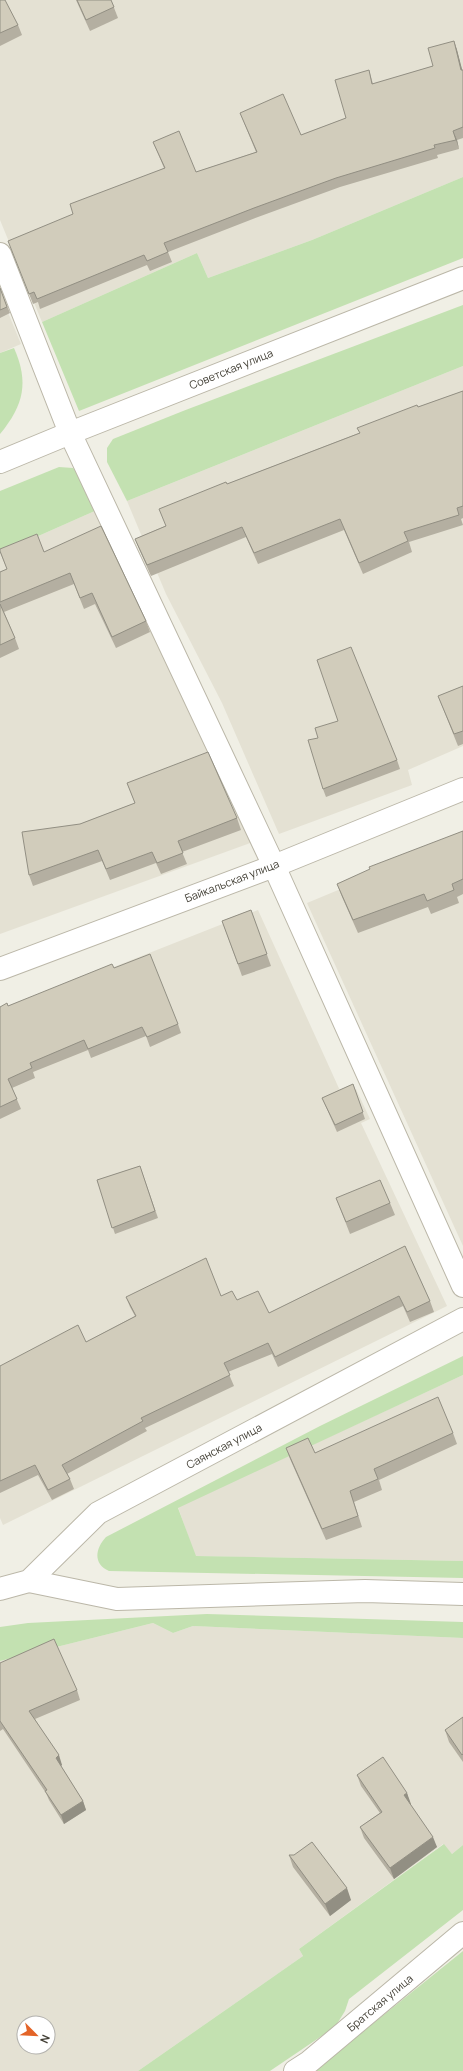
<svg xmlns="http://www.w3.org/2000/svg" width="463" height="2071" font-family="Manrope,sans-serif">
<style>
.residential{fill:#e4e1d3;fill-rule:evenodd}
.green{fill:#c3e1b1}
.lines{fill:none;stroke-linecap:round;stroke-linejoin:round}
.minor-casing{stroke:#bbb7a8;stroke-width:24}
.minor{stroke:#fff;stroke-width:22}
.wall{fill:#b4afa1}
.shaded-wall{fill:#928f83}
.building{fill:#d1ccbb;stroke:#928f83}
.labels{text-anchor:middle;stroke-width:3;stroke-linejoin:round;paint-order:stroke}
.street-label{font-size:11px;fill:#423f35;stroke:#fff}
</style>
<rect width="100%" height="100%" fill="#f0efe5"/>
<g class="residential">
<path d="M 0,0 L 463,0 L 463,177 L 312,240 L 208,278 L 197,253 L 42,322 L 0,220 Z"/>
<path d="M 0,293 L 21,344 L 0,353 Z"/>
<path d="M 463,366 L 463,746 L 408,770 L 412,785 L 279,834 L 222,703 L 166,594 L 127,501 Z"/>
<path d="M 97,510 L 253,842 L 0,934 L 0,553 Z"/>
<path d="M 463,838 L 463,1246 L 307,903 Z"/>
<path d="M 258,910 L 342,1095 L 356,1089 L 370,1119 L 361,1123 L 447,1306 L 3,1525 L 0,1518 L 0,1012 Z"/>
<path d="M 463,1375 L 463,1561 L 195,1556 L 178,1507 Z"/>
<path d="M 153,1623 L 173,1633 L 193,1626 L 463,1638 L 463,1845 L 452,1854 L 443,1844 L 299,1949 L 303,1956 L 138,2071 L 0,2071 L 0,1661 ZM 24,2023 L 48,2023 L 48,2047 L 24,2047 Z"/>
</g>
<g class="green">
<path d="M 463,177 L 463,258 L 79,411 L 42,322 L 197,253 L 208,278 L 312,240 Z"/>
<path d="M 463,305 L 463,366 L 127,501 L 107,462 L 107,448 L 113,439 L 183,411 Z"/>
<path d="M 14,348 C 29,382 24,405 0,434 L 0,353 Z"/>
<path d="M 59,467 L 73,468 L 82,476 L 97,510 L 0,553 L 0,491 Z"/>
<path d="M 463,1356 L 463,1375 L 178,1508 L 196,1556 L 463,1561 L 463,1578 L 109,1571 C 93,1564 95,1549 106,1537 L 320,1426 Z"/>
<path d="M 207,1614 L 463,1622 L 463,1638 L 193,1626 L 173,1633 L 153,1623 L 0,1661 L 0,1627 L 28,1623 Z"/>
<path d="M 444,1844 L 452,1854 L 463,1845 L 463,1910 L 349,1999 L 345,2011 L 335,2027 L 270,2071 L 138,2071 L 303,1956 L 299,1949 Z"/>
<path d="M 463,1951 L 463,2071 L 314,2071 Z"/>
</g>
<g class="lines">
<g class="minor-casing">
<g id="minor">
<path d="M 0,254 L 70,433 L 274,866 L 463,1286"/>
<path d="M 0,462 L 70,433 L 463,278"/>
<path d="M 0,969 L 274,866 L 463,789"/>
<path d="M 29,1581 L 117,1599 L 365,1591 L 463,1594"/>
<path d="M 0,1589 L 29,1581 L 98,1513 L 463,1319"/>
<path d="M 295,2071 L 309,2062 L 463,1933"/>
</g>
</g>
<use href="#minor" class="minor"/>
</g>
<g class="wall">
<path d="M 0,0 L 18,25 L 22,35 L 0,46 Z"/>
<path d="M 76,0 L 111,0 L 118,18 L 90,31 Z"/>
<path d="M 454,41 L 457,50 L 462,70 L 463,70 L 463,138 L 457,140 L 459,149 L 437,155 L 438,158 L 340,187 L 258,217 L 168,252 L 172,262 L 150,271 L 147,265 L 40,309 L 38,302 L 33,304 L 12,250 L 73,214 L 164,168 L 153,142 L 196,172 L 256,152 L 240,113 L 301,135 L 346,118 L 369,70 L 373,84 L 433,66 Z"/>
<path d="M 0,288 L 10,313 L 0,318 Z"/>
<path d="M 463,391 L 463,518 L 461,519 L 463,525 L 409,542 L 412,552 L 363,574 L 344,530 L 258,564 L 246,537 L 151,576 L 139,549 L 135,539 L 165,526 L 227,484 L 359,433 L 418,407 Z"/>
<path d="M 0,552 L 44,552 L 146,621 L 150,632 L 116,648 L 95,604 L 84,609 L 74,584 L 4,612 L 15,638 L 19,649 L 0,658 L 0,572 L 7,569 Z"/>
<path d="M 463,686 L 463,744 L 458,746 L 438,696 Z"/>
<path d="M 318,738 L 397,760 L 400,769 L 326,797 L 323,789 Z"/>
<path d="M 127,783 L 237,818 L 241,830 L 182,852 L 187,864 L 161,874 L 156,863 L 110,880 L 102,861 L 33,886 L 29,875 L 80,824 L 135,803 Z"/>
<path d="M 463,831 L 463,894 L 457,897 L 459,903 L 431,914 L 428,907 L 358,933 L 342,897 L 337,884 Z"/>
<path d="M 251,910 L 271,966 L 242,976 L 222,921 Z"/>
<path d="M 114,968 L 178,1024 L 181,1033 L 150,1047 L 146,1036 L 91,1058 L 88,1050 L 33,1072 L 35,1078 L 12,1088 L 21,1109 L 0,1119 L 0,1007 L 8,1006 Z"/>
<path d="M 353,1084 L 365,1119 L 337,1132 L 322,1098 Z"/>
<path d="M 140,1166 L 158,1218 L 115,1234 L 97,1180 Z"/>
<path d="M 336,1198 L 390,1203 L 395,1215 L 350,1234 Z"/>
<path d="M 405,1246 L 430,1301 L 434,1312 L 410,1322 L 403,1306 L 278,1367 L 272,1354 L 228,1372 L 234,1386 L 145,1428 L 147,1431 L 67,1474 L 70,1479 L 74,1489 L 52,1500 L 38,1475 L 0,1493 L 0,1366 L 86,1342 L 135,1316 L 130,1307 L 126,1297 L 221,1296 L 237,1300 L 269,1313 Z"/>
<path d="M 453,1433 L 457,1444 L 379,1480 L 382,1490 L 354,1502 L 362,1527 L 326,1540 L 290,1459 L 286,1448 L 315,1453 Z"/>
<path d="M 0,1663 L 77,1690 L 80,1700 L 35,1719 L 62,1765 L 61,1766 L 83,1801 L 86,1810 L 64,1824 L 49,1800 L 46,1793 L 3,1729 L 0,1731 Z"/>
<path d="M 463,1717 L 463,1762 L 449,1742 L 445,1730 Z"/>
<path d="M 357,1775 L 407,1793 L 410,1804 L 437,1847 L 394,1879 L 364,1838 L 360,1827 L 380,1813 L 361,1786 Z"/>
<path d="M 289,1855 L 351,1900 L 330,1916 L 293,1867 Z"/>
</g>
<g class="shaded-wall">
<path d="M 454,41 L 457,50 L 463,73 L 461,70 Z"/>
<path d="M 453,131 L 457,140 L 459,149 Z"/>
<path d="M 59,1755 L 62,1765 L 59,1767 L 56,1758 Z"/>
<path d="M 407,1793 L 411,1804 L 408,1806 L 404,1795 Z"/>
<path d="M 83,1801 L 86,1810 L 64,1824 L 61,1815 Z"/>
<path d="M 433,1837 L 437,1847 L 394,1879 L 390,1868 Z"/>
<path d="M 347,1888 L 351,1900 L 330,1916 L 325,1904 Z"/>
</g>
<g class="building">
<path d="M 0,0 L 5,0 L 18,25 L 0,33 Z"/>
<path d="M 77,0 L 111,0 L 114,7 L 86,20 Z"/>
<path d="M 454,41 L 461,70 L 463,70 L 463,127 L 453,131 L 456,140 L 434,145 L 435,148 L 336,178 L 254,208 L 164,243 L 168,252 L 147,261 L 144,255 L 37,299 L 34,292 L 29,294 L 8,241 L 73,214 L 70,204 L 165,168 L 153,142 L 179,131 L 196,172 L 257,152 L 240,113 L 283,94 L 301,135 L 346,118 L 335,80 L 369,70 L 372,84 L 433,66 L 428,48 Z"/>
<path d="M 0,288 L 7,307 L 0,310 Z"/>
<path d="M 463,391 L 463,506 L 457,508 L 459,515 L 404,532 L 408,541 L 359,563 L 340,519 L 254,553 L 242,527 L 147,565 L 135,539 L 166,526 L 159,509 L 226,482 L 227,484 L 360,433 L 357,428 L 417,405 L 418,407 Z"/>
<path d="M 101,526 L 146,621 L 112,637 L 92,593 L 80,598 L 70,573 L 0,602 L 0,572 L 7,569 L 0,551 L 0,549 L 37,534 L 44,552 Z"/>
<path d="M 0,604 L 15,638 L 0,645 Z"/>
<path d="M 351,647 L 397,760 L 323,789 L 308,740 L 318,738 L 315,728 L 338,721 L 317,660 Z"/>
<path d="M 463,686 L 463,731 L 454,734 L 438,696 Z"/>
<path d="M 208,752 L 237,818 L 178,841 L 183,853 L 157,863 L 152,852 L 106,869 L 98,850 L 29,875 L 22,832 L 80,824 L 135,803 L 127,783 Z"/>
<path d="M 463,831 L 463,879 L 452,884 L 454,890 L 427,901 L 424,894 L 353,920 L 337,884 L 370,869 L 369,867 Z"/>
<path d="M 251,910 L 267,954 L 238,964 L 222,921 Z"/>
<path d="M 150,954 L 178,1024 L 147,1037 L 142,1027 L 88,1049 L 84,1040 L 30,1063 L 32,1068 L 8,1079 L 17,1099 L 0,1107 L 0,1007 L 7,1003 L 8,1006 L 112,964 L 114,968 Z"/>
<path d="M 353,1084 L 363,1112 L 335,1125 L 322,1098 Z"/>
<path d="M 140,1166 L 155,1211 L 112,1228 L 97,1180 Z"/>
<path d="M 380,1180 L 390,1203 L 346,1222 L 336,1198 Z"/>
<path d="M 405,1246 L 430,1301 L 407,1312 L 399,1296 L 275,1357 L 268,1343 L 224,1363 L 230,1375 L 141,1418 L 143,1421 L 62,1465 L 70,1479 L 48,1490 L 35,1465 L 0,1481 L 0,1366 L 78,1325 L 86,1342 L 136,1316 L 126,1297 L 206,1258 L 221,1296 L 232,1291 L 237,1300 L 258,1291 L 269,1313 Z"/>
<path d="M 438,1397 L 453,1433 L 374,1469 L 378,1479 L 350,1491 L 358,1516 L 322,1529 L 286,1448 L 308,1438 L 315,1453 Z"/>
<path d="M 54,1639 L 77,1690 L 29,1711 L 59,1755 L 56,1758 L 83,1801 L 61,1815 L 45,1791 L 47,1790 L 0,1721 L 0,1663 Z"/>
<path d="M 463,1717 L 463,1754 L 462,1755 L 445,1730 Z"/>
<path d="M 383,1757 L 407,1793 L 404,1795 L 433,1837 L 390,1868 L 360,1827 L 382,1812 L 357,1775 Z"/>
<path d="M 312,1842 L 347,1888 L 325,1904 L 289,1855 L 294,1855 Z"/>
</g>
<g class="labels">
<g class="street-label">
<text transform="translate(231 369) rotate(-22)" y="4">Советская улица</text>
<text transform="translate(232 881) rotate(-21)" y="4">Байкальская улица</text>
<text transform="translate(224 1446) rotate(-28)" y="4">Саянская улица</text>
<text transform="translate(380 2003) rotate(-40)" y="4">Братская улица</text>
</g>
</g>
<g transform="translate(36 2035) rotate(114)"><circle r="19" fill="#ffffff" stroke="#b3b2ae"/>
<path d="M0-3L7 15L0 10L-7 15Z" fill="#e36428"/>
<text y="-6" font-size="11" font-weight="bold" text-anchor="middle" fill="#423f35">N</text>
</g>
</svg>
